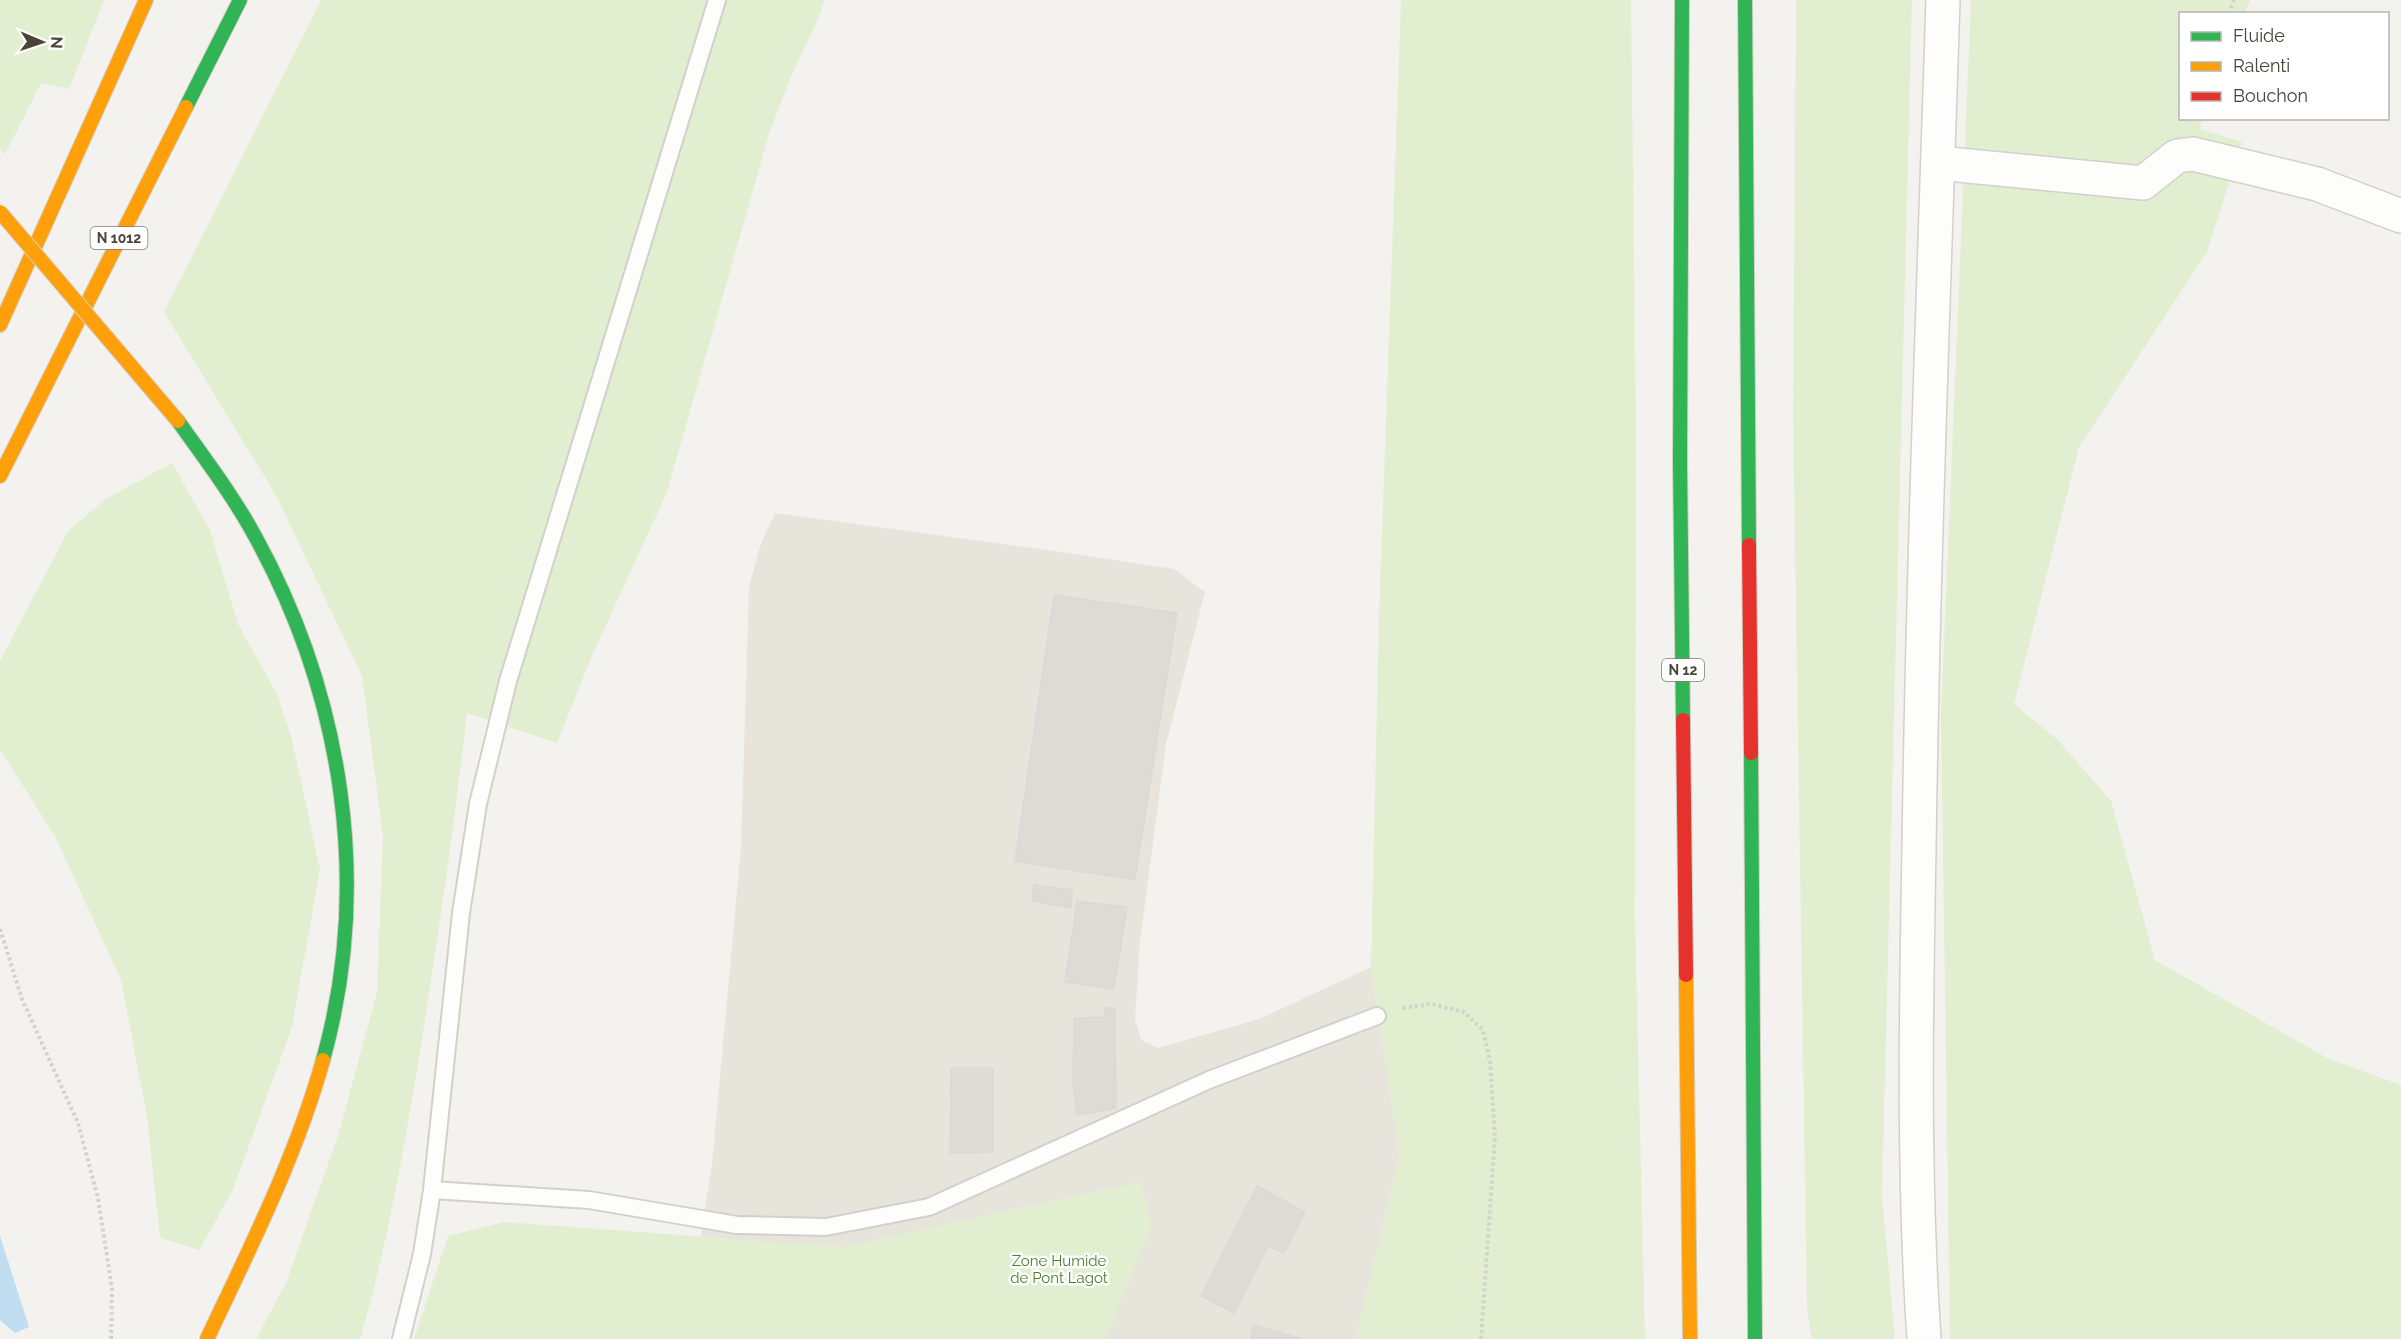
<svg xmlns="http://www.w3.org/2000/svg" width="2401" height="1339" font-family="Raleway,sans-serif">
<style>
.residential{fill:#e7e4dc}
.green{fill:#e1eecf}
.water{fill:#c0ddf1}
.building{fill:#dedbd6;stroke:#dcd9d4;stroke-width:1.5}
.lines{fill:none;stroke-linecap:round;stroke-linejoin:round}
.lane-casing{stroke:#d2d0cb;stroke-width:20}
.street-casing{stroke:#d2d0cb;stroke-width:36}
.fast-casing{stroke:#d3cfc5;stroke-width:16}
.slow-casing{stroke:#d3cfc5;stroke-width:16}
.jam-casing{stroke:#d3cfc5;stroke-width:16}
.path{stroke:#d3d2cc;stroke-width:4;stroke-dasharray:3 3;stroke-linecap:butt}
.lane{stroke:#fdfdfc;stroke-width:16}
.street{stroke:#fdfdfc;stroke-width:33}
.fast{stroke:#30b455;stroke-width:14}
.slow{stroke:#ff9f0a;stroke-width:14}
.jam{stroke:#e5322d;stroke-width:14}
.slow-bridge-casing{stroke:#d3cfc5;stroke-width:16;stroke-linecap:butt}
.slow-bridge{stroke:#ff9f0a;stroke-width:14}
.labels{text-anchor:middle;stroke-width:5;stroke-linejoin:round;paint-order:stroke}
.shield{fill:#fff;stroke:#817c74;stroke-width:1.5}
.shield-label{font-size:14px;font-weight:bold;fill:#4b4439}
.park-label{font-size:15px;fill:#4a7f2a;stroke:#fff}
</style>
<rect width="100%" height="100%" fill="#f4f2ee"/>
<path class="residential" d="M 775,513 L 1048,550 L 1174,569 L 1205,592 L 1166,744 L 1140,942 L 1135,1019 L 1141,1040 L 1158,1048 L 1259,1019 L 1371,967 L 1400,1154 L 1356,1339 L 1105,1339 L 1151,1225 L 1140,1182 L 843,1247 L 701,1237 L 712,1164 L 741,846 L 749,587 L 760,546 Z"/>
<g class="green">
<path d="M 0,0 L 104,0 L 69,89 L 41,83 L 5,154 L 0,150 Z"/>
<path d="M 321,0 L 824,0 L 819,17 L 791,76 L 769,134 L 667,492 L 591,658 L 557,743 L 467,713 C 453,836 435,959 415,1082 C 400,1168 385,1255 360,1339 L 256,1339 L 286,1283 L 339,1133 L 377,992 L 383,836 L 362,676 L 277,497 L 164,312 Z"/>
<path d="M 1401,0 L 1631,0 L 1636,438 L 1635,921 L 1645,1339 L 1356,1339 L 1400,1154 L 1371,967 L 1379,615 Z"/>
<path d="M 1796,0 L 1912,0 L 1882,1195 L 1895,1339 L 1812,1339 L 1807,1308 L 1793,418 Z"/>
<path d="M 1971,0 L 2250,0 L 2245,13 L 2180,14 L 2180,118 L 2203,119 L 2199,129 L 2242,142 L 2207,252 L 2079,447 L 2014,704 L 2058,740 L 2111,801 L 2155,960 L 2329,1059 L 2401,1085 L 2401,1339 L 1950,1339 L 1941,714 Z"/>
<path d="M 172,463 L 210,530 L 238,624 L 278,696 L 292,740 L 320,869 L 292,1027 L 232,1192 L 199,1250 L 160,1238 L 147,1117 L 121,980 L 55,836 L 0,750 L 0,661 L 68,531 L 106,499 Z"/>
<path d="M 1140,1182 L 1151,1225 L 1105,1339 L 414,1339 L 448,1236 L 504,1222 L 843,1247 Z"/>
</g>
<path class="water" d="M 0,1236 L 29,1327 L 15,1333 L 0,1320 Z"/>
<g class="building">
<path d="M 1054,595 L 1177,613 L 1135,880 L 1015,861 Z"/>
<path d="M 1034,885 L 1072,890 L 1071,908 L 1032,901 Z"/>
<path d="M 1077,901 L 1127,907 L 1114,989 L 1065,982 Z"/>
<path d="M 1105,1008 L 1115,1008 L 1116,1108 L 1077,1115 L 1073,1083 L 1074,1018 L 1104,1017 Z"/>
<path d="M 951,1068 L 993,1068 L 993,1152 L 950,1153 Z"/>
<path d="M 1257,1186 L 1305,1212 L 1284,1253 L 1268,1246 L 1234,1313 L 1201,1296 Z"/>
<path d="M 1254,1325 L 1302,1339 L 1250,1339 Z"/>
</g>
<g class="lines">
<g class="lane-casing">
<g id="lane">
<path d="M 432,1190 L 589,1200 L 737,1225 L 826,1227 L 929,1207 L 1209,1080 L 1377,1016"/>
<path d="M 401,1339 L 422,1254 L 432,1190 L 461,913 L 478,804 L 508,681 L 717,0"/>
</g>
</g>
<g class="street-casing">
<g id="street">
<path d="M 1938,163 L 2143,183 L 2177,156 L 2193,154 L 2317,184 L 2401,216"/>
<path d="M 1924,1339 C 1913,1175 1916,1012 1919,848 C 1923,565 1934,283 1943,0"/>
</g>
</g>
<g class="fast-casing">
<g id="fast">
<path d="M 1682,0 L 1680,463 L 1683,720"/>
<path d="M 1745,0 L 1749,545"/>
<path d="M 186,107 L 240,0"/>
<path d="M 178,421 C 205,459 234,497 256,538 C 343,697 372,885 323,1060"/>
<path d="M 1751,753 L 1755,1339"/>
</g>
</g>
<g class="slow-casing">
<g id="slow">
<path d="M 0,325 L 146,0"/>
<path d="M 0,476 L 186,107"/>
<path d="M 1686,975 L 1690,1339"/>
<path d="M 207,1339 C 250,1248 296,1157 323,1060"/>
</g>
</g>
<g class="jam-casing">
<g id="jam">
<path d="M 1749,545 L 1751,753"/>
<path d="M 1683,720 L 1686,975"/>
</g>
</g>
<g class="path">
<path d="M 2229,14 L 2234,0"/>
<path d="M 0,929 L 22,999 L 78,1123 L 98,1198 L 112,1289 L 111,1339"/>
<path d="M 1403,1008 L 1431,1004 L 1464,1012 L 1483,1030 L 1490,1061 L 1495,1137 L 1481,1339"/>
</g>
<use href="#lane" class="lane"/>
<use href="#street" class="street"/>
<use href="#fast" class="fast"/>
<use href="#slow" class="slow"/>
<use href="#jam" class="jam"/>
<g class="slow-bridge-casing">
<path id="slow-bridge" d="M 0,212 L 178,421"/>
</g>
<use href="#slow-bridge" class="slow-bridge"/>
</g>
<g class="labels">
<g class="shield">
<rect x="90.5" y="227" width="57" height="22" rx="4.5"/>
<rect x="1662" y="659" width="42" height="22" rx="4.5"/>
</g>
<g class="shield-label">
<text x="119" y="243">N 1012</text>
<text x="1683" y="675">N 12</text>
</g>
<g class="park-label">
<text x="1059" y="1266">Zone Humide<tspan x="1059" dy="17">de Pont Lagot</tspan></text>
</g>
</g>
<rect x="2179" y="12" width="210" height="108" fill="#ffffff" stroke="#b7b4b0" stroke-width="1.5"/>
<rect x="2191" y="32" width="30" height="9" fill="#30b455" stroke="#b7b4b0" stroke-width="1.5"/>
<text x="2233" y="42" font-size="18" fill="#4b4439">Fluide</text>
<rect x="2191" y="62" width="30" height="9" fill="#ff9f0a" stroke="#b7b4b0" stroke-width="1.5"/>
<text x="2233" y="72" font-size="18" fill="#4b4439">Ralenti</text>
<rect x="2191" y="92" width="30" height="9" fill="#e5322d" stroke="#b7b4b0" stroke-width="1.5"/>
<text x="2233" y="102" font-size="18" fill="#4b4439">Bouchon</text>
<g transform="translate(42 42) rotate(92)" stroke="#ffffff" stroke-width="4.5" paint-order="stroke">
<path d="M0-4.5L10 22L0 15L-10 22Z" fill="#4b4439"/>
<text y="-9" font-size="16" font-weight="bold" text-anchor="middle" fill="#4b4439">N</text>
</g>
</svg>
